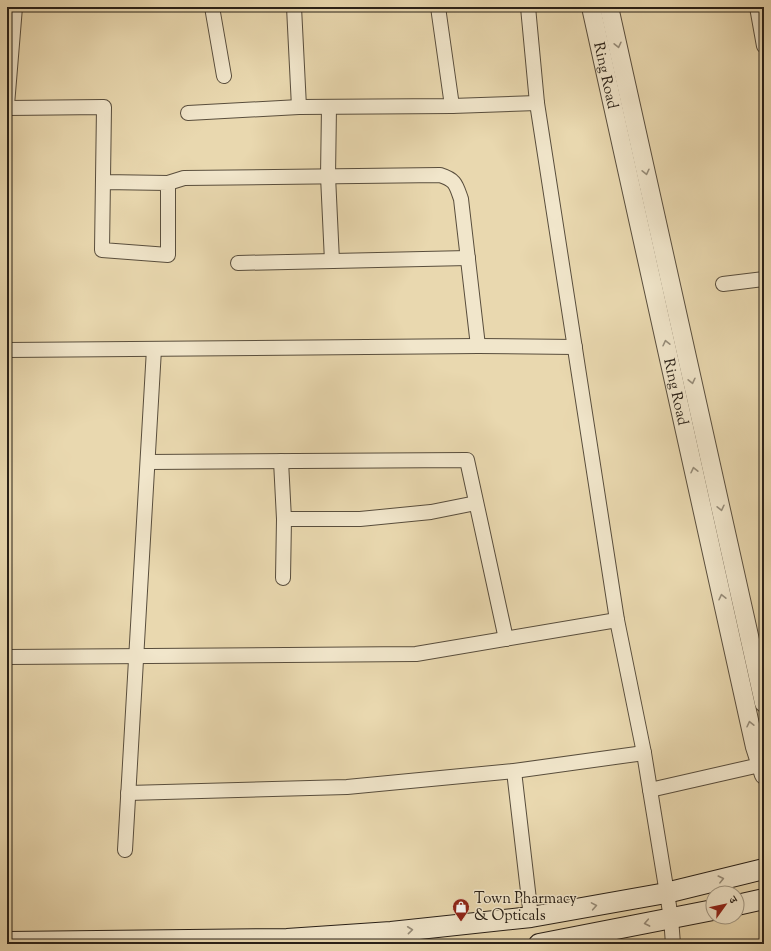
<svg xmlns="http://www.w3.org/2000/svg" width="771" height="951" font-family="'Sorts Mill Goudy','Noto Serif Devanagari',serif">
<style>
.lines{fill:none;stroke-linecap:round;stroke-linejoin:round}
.minor-casing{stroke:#594e3d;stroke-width:16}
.tertiary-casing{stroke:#594e3d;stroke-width:20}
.secondary-casing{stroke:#292017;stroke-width:22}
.minor{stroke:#f1e6cb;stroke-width:14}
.tertiary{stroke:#f1e6cb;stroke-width:18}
.secondary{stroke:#f1e6cb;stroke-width:20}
.oneway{stroke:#978d7a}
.labels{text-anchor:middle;stroke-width:3;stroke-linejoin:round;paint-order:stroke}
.street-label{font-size:15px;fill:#292017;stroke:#f1e6cb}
.poi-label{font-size:15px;fill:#292017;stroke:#f1e6cb;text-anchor:start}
</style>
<rect width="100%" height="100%" fill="#e9d8af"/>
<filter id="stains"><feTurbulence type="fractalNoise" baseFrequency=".005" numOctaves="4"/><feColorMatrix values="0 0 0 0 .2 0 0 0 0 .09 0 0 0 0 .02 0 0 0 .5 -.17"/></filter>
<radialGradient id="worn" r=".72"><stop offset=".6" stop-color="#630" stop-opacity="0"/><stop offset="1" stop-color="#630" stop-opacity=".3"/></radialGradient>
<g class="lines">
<g class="minor-casing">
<g id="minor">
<path d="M 212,7 L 224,76"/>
<path d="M 294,7 L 299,107"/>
<path d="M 438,7 L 452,106"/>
<path d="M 528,7 L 537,103 L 617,620 L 644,753 L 671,918 L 673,944"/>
<path d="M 757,7 L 764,46"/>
<path d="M 7,105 L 15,7"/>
<path d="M 329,107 L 328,176 L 332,261"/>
<path d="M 7,108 L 104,107 L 102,250 L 168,255 L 168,183 L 103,182"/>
<path d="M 188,113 L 299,107 L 452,106 L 537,103"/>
<path d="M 168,183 L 184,178 L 440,175 C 456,180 456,185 461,199 L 478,346"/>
<path d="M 238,263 L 468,258"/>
<path d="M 723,284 L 764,279"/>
<path d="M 7,350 L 478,346 L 575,347"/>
<path d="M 281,461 L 284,519 L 360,519 L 431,512 L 476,503"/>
<path d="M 148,462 L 467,460 L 506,639"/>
<path d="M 283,578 L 284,519"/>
<path d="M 7,657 L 416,654 L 617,620"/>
<path d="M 514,771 L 531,917"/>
<path d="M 650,790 L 760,765"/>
<path d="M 128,793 L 347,787 L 514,771 L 644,753"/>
<path d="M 125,850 L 154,349"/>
</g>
</g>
<g class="tertiary-casing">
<g id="tertiary">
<path id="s1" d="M 591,7 L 755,747 L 764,775"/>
<path d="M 609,7 L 764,703"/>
</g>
</g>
<g class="secondary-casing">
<g id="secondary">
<path d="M 737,905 L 764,899"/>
<path d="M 7,942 L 287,939 L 391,932 L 531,917 L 666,893 L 764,869"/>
<path d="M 539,944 L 713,910"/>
</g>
</g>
<use href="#minor" class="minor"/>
<use href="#tertiary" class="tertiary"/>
<use href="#secondary" class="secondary"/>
</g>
<defs><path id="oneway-chevron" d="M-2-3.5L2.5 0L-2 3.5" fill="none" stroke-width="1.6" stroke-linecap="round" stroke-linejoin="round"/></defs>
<g class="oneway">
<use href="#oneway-chevron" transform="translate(618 45) rotate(77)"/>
<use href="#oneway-chevron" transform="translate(646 172) rotate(77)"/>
<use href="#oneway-chevron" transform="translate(666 343) rotate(-103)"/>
<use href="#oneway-chevron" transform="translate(692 381) rotate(77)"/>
<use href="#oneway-chevron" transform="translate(694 470) rotate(-103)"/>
<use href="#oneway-chevron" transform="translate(721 508) rotate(77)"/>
<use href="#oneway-chevron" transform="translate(722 597) rotate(-103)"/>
<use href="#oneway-chevron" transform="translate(750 724) rotate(-103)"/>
<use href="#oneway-chevron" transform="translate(721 879) rotate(-14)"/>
<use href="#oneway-chevron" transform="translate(594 906) rotate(-10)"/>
<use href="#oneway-chevron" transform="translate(647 923) rotate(169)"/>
<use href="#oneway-chevron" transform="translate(410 930) rotate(-6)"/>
</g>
<defs>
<g id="shop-pin" transform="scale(0.9)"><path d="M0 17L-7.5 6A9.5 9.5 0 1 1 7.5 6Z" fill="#8f2418" stroke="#f1e6cb"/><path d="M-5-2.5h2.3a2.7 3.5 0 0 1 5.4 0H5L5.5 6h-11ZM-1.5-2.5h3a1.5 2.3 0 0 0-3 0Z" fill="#fff"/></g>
</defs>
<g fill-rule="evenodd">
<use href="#shop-pin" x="461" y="907"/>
</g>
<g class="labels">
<g class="street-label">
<text dy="5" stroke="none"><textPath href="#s1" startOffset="70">Ring Road</textPath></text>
<text dy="5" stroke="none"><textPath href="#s1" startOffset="394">Ring Road</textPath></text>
</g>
<g class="poi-label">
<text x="474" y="903">Town Pharmacy<tspan x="474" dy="17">&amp; Opticals</tspan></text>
</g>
</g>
<rect width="771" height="951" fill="none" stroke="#e9d8af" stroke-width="24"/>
<rect x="8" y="8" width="755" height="935" fill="none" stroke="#292017" stroke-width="2"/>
<rect x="12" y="12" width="747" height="927" fill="none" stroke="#292017"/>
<g transform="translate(725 905) rotate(57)"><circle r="19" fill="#f1e6cb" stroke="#a19783"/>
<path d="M0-3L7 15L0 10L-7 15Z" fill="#8f2418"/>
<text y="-6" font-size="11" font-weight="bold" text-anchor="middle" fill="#292017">उ</text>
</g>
<rect width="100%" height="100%" filter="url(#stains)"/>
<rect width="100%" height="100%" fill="url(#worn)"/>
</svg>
